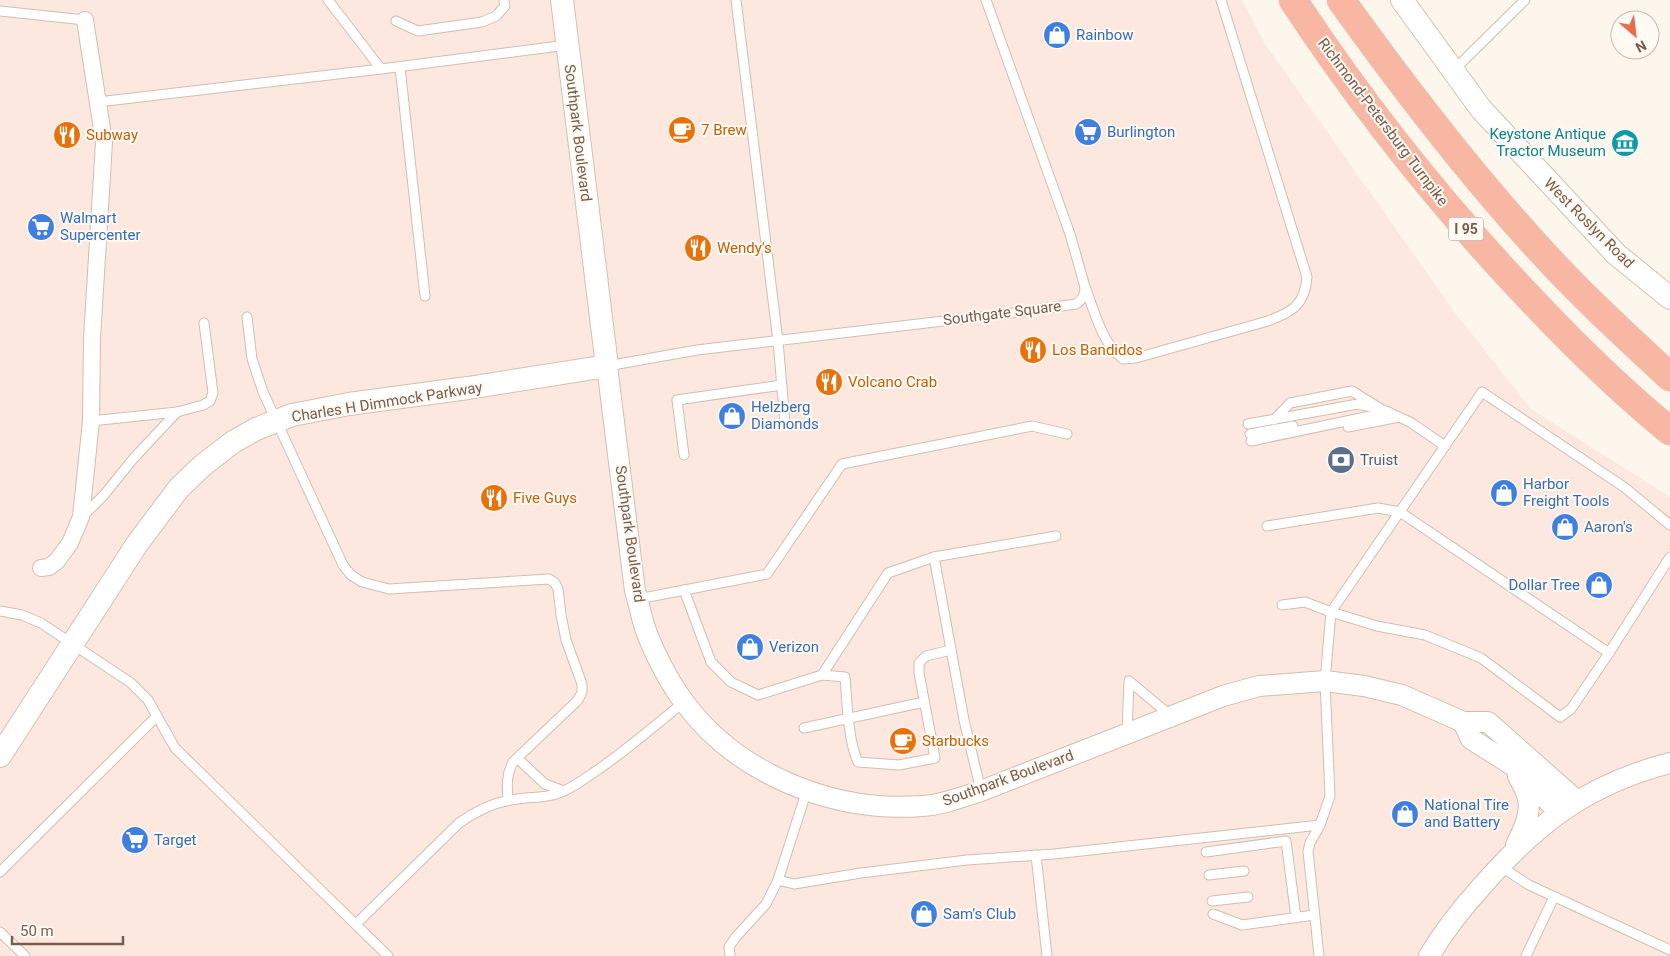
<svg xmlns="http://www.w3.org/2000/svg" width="1670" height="956" font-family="Roboto,sans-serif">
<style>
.commercial{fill:#fde8e0}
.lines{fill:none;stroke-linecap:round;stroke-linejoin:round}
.service-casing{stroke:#d1beb0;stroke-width:11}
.minor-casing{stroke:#d1beb0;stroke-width:18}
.tertiary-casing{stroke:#d1beb0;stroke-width:22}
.secondary-casing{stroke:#d6c0b0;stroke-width:24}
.motorway-casing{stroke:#dad1cd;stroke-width:29}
.service{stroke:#fff;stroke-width:9}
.minor{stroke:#fff;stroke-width:16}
.tertiary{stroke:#fff;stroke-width:20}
.secondary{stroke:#fff;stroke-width:22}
.motorway{stroke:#f7b7a3;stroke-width:28}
.labels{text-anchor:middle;stroke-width:4;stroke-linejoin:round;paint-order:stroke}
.shield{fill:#fffaf3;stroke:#a28b7f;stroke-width:1}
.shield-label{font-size:14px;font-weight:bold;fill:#7a5c4d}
.shop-label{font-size:15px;fill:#366cbe;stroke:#fffaf3;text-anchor:start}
.street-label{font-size:15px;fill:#7a5c4d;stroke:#fffaf3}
.food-label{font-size:15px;fill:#c56008;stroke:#fffaf3;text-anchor:start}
.culture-label{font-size:15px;fill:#0d838f;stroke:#fffaf3;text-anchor:end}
.service-label{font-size:15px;fill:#4e5e75;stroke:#fffaf3;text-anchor:start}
</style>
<rect width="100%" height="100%" fill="#fdf6ec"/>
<path class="commercial" d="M 0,0 L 1242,0 L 1265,44 L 1456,314 L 1531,409 L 1670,497 L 1670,956 L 0,956 Z"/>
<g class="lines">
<g class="service-casing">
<g id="service">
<path d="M 328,0 L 381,69"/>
<path d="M 736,0 L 778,341 L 785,423"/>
<path d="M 0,11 L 85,20"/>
<path d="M 396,21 L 418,31 L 482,22 L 496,16 L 505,6 L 504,1"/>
<path d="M 400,67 L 425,296"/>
<path d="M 1454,70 L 1525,0"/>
<path d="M 98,102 L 381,69 L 567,45"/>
<path d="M 1085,287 C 1095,312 1101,342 1123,359 L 1136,358 L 1268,321 C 1292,312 1305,305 1307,277 L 1221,0"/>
<path d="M 247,317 L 252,359 L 263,392 L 343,565 L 351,575 L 362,582 L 389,589 L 549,579 L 555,583 L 558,589 L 561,615 L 566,640 L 582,684 L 582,692 L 578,700 L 513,762 C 506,775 507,786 508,800"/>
<path d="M 607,366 L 697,350 L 1020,312 L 1076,304 C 1083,299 1085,295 1085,287 L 1070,234 L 986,0"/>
<path d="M 1274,420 L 1290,403 L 1352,391 L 1381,409 L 1410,422 L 1445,446"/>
<path d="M 91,421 L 177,412"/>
<path d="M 1248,424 L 1358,404 L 1376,408"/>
<path d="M 1348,427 L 1399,417"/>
<path d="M 1250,434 L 1293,426"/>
<path d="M 1251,441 L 1389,412"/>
<path d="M 684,455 L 677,400 L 782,385"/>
<path d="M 83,516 L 104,495 L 133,459 L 177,412 L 203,405 L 210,401 L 213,393 L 204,323"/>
<path d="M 1670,525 L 1624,487 L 1482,392 L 1331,612 L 1377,626 L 1425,635 L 1481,658 L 1560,717 L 1571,709 L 1609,653 L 1670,557"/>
<path d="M 1267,526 L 1378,508 L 1400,512 L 1609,653"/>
<path d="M 934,557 L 964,720 L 981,791"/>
<path d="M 684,590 L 711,662 L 731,682 L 758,695 L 822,675 L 888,573 L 934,557 L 1056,536"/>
<path d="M 638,599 L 767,574 L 842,464 L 1032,426 L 1067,434"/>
<path d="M 1282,605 L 1305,602 L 1331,612 L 1325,681 L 1330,796 L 1320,825 L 1310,843 L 1308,851 L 1319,956"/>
<path d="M 0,611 L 22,615 L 41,623 L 131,683 L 148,700 L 175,748 L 388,956"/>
<path d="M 822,675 L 845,677 C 847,701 848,741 858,762 L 899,765 L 935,758 L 919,673 L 919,663 L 926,656 L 951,650"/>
<path d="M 804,728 L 924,702"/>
<path d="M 1127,733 L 1129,681 L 1171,716"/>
<path d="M 517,758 L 545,784 L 564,791"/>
<path d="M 1206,852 L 1286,841 L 1296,918"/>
<path d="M 1036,855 L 1047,956"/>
<path d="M 1500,866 L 1529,885 L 1670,950"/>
<path d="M 0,872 L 157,716"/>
<path d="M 1209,875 L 1244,871"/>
<path d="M 778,880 L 794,884 L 861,873 L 967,860 L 1054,854 L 1320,825"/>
<path d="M 1212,901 L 1248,897"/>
<path d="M 1213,914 L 1242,925 L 1314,915"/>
<path d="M 356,924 L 459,823 C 477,810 496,801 518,799 C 531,797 544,798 556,794 C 570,790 581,781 593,773 C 625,752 654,726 684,702"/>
<path d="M 0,932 L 25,956"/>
<path d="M 730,956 L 729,947 L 735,938 L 766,904 L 778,880 L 807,790"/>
<path d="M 1526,956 L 1554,897"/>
</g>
</g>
<g class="minor-casing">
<path id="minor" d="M 41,568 L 49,567 L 57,561 L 70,543 L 81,517 L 91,421 L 92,339 L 104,142 L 85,20"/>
</g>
<g class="tertiary-casing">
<g id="tertiary">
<path d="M 607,366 L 635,591 C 639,603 641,616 645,628 C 653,651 669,682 684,702 C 737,774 833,813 922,806 C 942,805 962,797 981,791 L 1223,696 L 1259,686 L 1325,681 L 1364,686 L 1402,695 L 1463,722 L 1488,722 L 1577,801"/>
<path d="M 1463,722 L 1471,739 L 1512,765 L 1559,812"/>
<path d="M 1516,845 C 1523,831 1533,811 1527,795 C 1525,788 1521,782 1518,776"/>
<path d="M 1429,956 C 1444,931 1462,908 1482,886 C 1537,823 1588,784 1670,763"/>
</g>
</g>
<g class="secondary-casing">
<g id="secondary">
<path d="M 1402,0 L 1481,109 L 1616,254 L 1670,298"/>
<path d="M 0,756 L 137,544 L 179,488 L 202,466 L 233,442 L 256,429 L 292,415 L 349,404 L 468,388 L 607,366 L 562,0"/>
</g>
</g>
<g class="motorway-casing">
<g id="motorway">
<path d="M 1293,0 C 1362,105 1439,202 1525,293 C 1570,341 1618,389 1670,431"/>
<path d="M 1341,0 C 1404,88 1469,173 1542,252 C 1582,296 1626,336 1670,377"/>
</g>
</g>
<use href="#service" class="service"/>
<use href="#minor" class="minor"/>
<use href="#tertiary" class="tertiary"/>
<use href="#secondary" class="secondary"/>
<use href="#motorway" class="motorway"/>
</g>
<defs>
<g id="shop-disc" transform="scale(1.4375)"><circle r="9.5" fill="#3f7fe0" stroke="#fffaf3"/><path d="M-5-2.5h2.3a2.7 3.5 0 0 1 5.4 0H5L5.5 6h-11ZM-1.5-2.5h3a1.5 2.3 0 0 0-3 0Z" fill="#fff"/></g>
<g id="cafe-disc" transform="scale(1.4375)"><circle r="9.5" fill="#e8710a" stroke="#fffaf3"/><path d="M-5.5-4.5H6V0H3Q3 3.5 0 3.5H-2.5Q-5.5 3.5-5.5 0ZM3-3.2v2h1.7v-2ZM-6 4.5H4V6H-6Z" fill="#fff"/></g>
<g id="supermarket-disc" transform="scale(1.4375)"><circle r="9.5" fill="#3f7fe0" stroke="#fffaf3"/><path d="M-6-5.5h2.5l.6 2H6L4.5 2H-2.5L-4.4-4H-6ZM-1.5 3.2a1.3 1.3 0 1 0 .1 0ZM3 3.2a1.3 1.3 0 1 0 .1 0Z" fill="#fff"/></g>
<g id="restaurant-disc" transform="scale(1.4375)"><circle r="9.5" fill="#e8710a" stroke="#fffaf3"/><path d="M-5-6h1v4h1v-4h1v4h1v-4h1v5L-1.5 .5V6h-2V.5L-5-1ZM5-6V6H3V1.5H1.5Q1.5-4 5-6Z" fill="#fff"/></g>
<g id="museum-disc" transform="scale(1.4375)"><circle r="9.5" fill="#0f9aa8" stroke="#fffaf3"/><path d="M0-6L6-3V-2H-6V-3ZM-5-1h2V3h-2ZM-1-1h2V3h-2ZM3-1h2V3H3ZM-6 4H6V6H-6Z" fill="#fff"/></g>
<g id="bank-disc" transform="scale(1.4375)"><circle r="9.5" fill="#5c6f8a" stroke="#fffaf3"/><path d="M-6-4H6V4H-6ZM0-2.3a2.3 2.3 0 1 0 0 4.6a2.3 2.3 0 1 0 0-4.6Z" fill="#fff"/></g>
</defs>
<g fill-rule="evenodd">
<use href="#shop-disc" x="1057" y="35"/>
<use href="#cafe-disc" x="682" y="130"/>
<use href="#supermarket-disc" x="1088" y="132"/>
<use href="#restaurant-disc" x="67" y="135"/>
<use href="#museum-disc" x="1625" y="143"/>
<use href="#supermarket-disc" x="41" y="227"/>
<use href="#restaurant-disc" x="698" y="248"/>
<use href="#restaurant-disc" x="1033" y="350"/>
<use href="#restaurant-disc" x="829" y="382"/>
<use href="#shop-disc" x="732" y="416"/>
<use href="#bank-disc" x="1341" y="460"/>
<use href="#shop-disc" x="1504" y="493"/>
<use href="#restaurant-disc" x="494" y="498"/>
<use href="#shop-disc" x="1565" y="527"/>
<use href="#shop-disc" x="1599" y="585"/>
<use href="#shop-disc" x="750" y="647"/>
<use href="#cafe-disc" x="903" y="741"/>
<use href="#shop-disc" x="1405" y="814"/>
<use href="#supermarket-disc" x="135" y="840"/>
<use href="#shop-disc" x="924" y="914"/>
</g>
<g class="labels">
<rect class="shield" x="1448.5" y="217.5" width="35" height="23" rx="4"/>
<g class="shield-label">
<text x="1466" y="234">I 95</text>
</g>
<g class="shop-label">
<text x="1076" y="40">Rainbow</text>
<text x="1107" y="137">Burlington</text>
<text x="60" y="223">Walmart<tspan x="60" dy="17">Supercenter</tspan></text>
<text x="751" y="412">Helzberg<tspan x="751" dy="17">Diamonds</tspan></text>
<text x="1523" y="489">Harbor<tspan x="1523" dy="17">Freight Tools</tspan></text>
<text x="1584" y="532">Aaron's</text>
<text x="1580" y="590" text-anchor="end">Dollar Tree</text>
<text x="769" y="652">Verizon</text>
<text x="1424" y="810">National Tire<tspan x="1424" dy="17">and Battery</tspan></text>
<text x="154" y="845">Target</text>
<text x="943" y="919">Sam's Club</text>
</g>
<g class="street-label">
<text transform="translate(1383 122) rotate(53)" y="5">Richmond-Petersburg Turnpike</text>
<text transform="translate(578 133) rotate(83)" y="5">Southpark Boulevard</text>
<text transform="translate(1589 223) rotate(45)" y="5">West Roslyn Road</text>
<text transform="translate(1002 313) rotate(-7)" y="5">Southgate Square</text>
<text transform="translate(387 402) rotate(-9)" y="5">Charles H Dimmock Parkway</text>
<text transform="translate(630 534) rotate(82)" y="5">Southpark Boulevard</text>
<text transform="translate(1008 778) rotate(-20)" y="5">Southpark Boulevard</text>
</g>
<g class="food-label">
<text x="701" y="135">7 Brew</text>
<text x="86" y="140">Subway</text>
<text x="717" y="253">Wendy's</text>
<text x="1052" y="355">Los Bandidos</text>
<text x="848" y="387">Volcano Crab</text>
<text x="513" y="503">Five Guys</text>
<text x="922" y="746">Starbucks</text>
</g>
<g class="culture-label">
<text x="1606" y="139">Keystone Antique<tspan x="1606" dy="17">Tractor Museum</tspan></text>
</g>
<g class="service-label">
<text x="1360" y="465">Truist</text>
</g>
</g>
<g transform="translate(1635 35) rotate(152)"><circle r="24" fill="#fffaf3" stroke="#cabbb1"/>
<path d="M0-4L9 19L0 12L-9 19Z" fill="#e76f51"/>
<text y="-8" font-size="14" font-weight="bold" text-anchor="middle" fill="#7a5c4d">N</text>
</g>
<path d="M12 936v8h111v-8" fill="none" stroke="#7a5c4d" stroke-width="2.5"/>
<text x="20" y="936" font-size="15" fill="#7a5c4d" stroke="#fffaf3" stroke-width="4" paint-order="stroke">50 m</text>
</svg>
